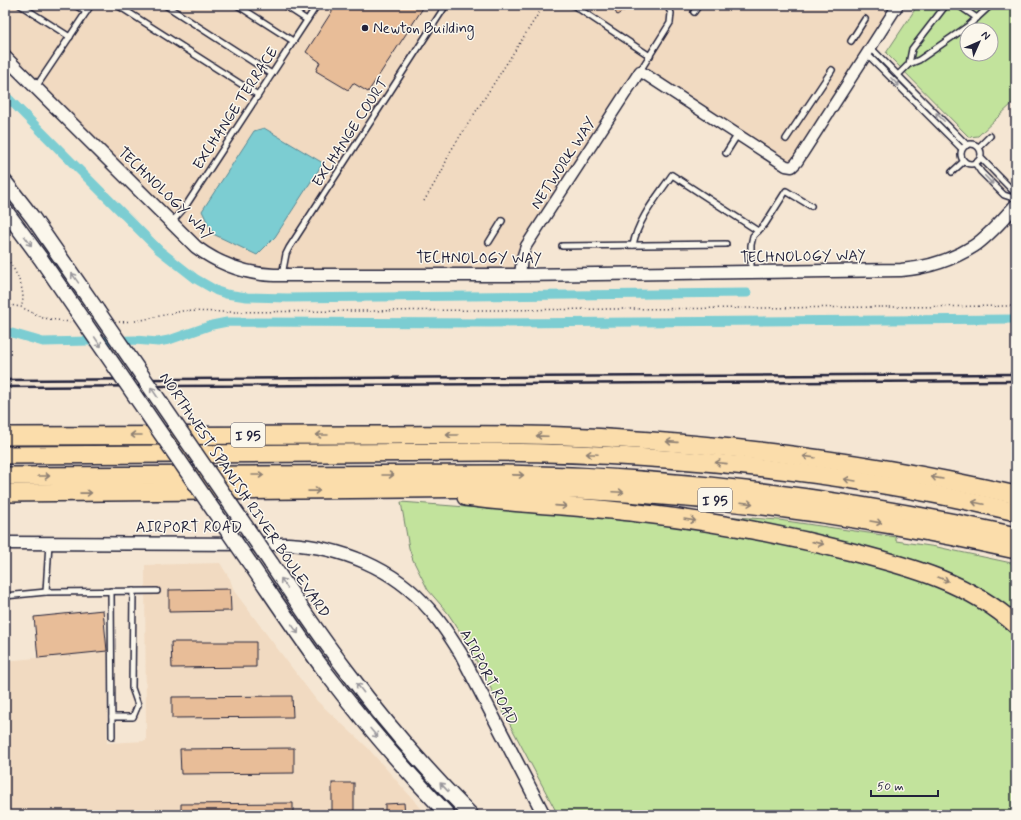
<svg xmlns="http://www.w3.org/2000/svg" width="1021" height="820" font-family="Mynerve,sans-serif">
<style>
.built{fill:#f1dac1}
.green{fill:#c2e39c;stroke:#72826c;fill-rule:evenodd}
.water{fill:#7ccdd2;stroke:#588996}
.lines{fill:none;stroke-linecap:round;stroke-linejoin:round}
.canal{stroke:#7ccdd2;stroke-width:9}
.building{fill:#e8bd98;stroke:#22223b}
.service-casing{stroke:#22223b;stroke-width:8}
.minor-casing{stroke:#22223b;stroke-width:13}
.tertiary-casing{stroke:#22223b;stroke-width:15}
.secondary-casing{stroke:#22223b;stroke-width:17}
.motorway-casing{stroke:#22223b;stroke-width:20}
.path{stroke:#22223b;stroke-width:1.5;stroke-dasharray:1 3;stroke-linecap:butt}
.service{stroke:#fbf7ec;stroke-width:5}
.minor{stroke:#fbf7ec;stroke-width:10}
.tertiary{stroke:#fbf7ec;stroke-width:12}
.secondary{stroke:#fbf7ec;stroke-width:14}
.motorway{stroke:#fbddab;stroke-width:17}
.rail{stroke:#22223b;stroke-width:2.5}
.secondary-bridge-casing{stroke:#22223b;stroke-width:17;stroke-linecap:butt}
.secondary-bridge{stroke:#fbf7ec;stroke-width:14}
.oneway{stroke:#99979c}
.oneway2{stroke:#8e8073}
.poi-dot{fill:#22223b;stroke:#fbf7ec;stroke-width:1.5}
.labels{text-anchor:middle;stroke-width:3;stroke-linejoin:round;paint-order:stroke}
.shield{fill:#fbf7ec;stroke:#636270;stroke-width:1}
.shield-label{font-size:14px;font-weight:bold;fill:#22223b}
.poi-label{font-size:15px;fill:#22223b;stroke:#fbf7ec;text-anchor:start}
.street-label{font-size:15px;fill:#22223b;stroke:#fbf7ec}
</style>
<rect width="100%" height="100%" fill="#f5e6d3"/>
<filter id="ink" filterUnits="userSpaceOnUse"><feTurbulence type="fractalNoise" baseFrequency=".025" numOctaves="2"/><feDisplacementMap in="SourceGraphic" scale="8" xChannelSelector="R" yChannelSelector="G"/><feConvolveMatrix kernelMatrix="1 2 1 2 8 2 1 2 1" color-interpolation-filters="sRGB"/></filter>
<g filter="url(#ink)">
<g class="built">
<path d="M 5,5 L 898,5 L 794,166 L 640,72 L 526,246 L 520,275 L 266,275 L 221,263 L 5,57 Z"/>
<path d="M 220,563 L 230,579 L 234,591 L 317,701 L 366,746 L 427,815 L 5,815 L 5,661 L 107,651 L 107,743 L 146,741 L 145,565 Z"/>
</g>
<g class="green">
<path d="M 918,5 L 1016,5 L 1016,100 L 978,136 L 969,137 L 886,53 ZM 967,30 L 991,30 L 991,54 L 967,54 Z"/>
<path d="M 401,502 L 687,524 L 835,553 L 936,582 L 971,598 L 1016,633 L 1016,815 L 558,815 L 463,636 L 447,612 L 428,590 L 413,560 L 409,548 Z"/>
<path d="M 692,514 L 779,520 L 896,537 L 896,541 L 937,547 L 1016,564 L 1016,615 C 994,596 970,581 943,570 C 922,562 901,557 881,550 L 879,555 Z"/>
</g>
<path class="water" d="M 264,128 L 323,163 L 275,237 L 257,255 L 213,234 L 202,211 L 254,131 Z"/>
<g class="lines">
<g class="canal">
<path d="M 5,95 L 159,250 L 196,279 L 217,291 L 226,294 L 247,297 L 287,298 L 747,293"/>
<path d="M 5,331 L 43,342 L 135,340 L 158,342 L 169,340 L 212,325 L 227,322 L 491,323 L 1016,319"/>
</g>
</g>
<g class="building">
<path d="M 336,5 L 425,5 L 368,92 L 353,83 L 348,90 L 316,71 L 320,62 L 306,52 Z"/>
<path d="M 612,5 L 633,5 L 617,15 Z"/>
<path d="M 230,589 L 231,611 L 169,612 L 169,590 Z"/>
<path d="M 103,610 L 107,651 L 38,658 L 34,617 Z"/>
<path d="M 171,642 L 256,642 L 256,667 L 172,668 Z"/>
<path d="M 292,696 L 293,717 L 172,718 L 172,697 Z"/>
<path d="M 294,748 L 294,773 L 181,774 L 180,749 Z"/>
<rect x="332" y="783" width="22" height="32"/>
<path d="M 293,803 L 293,815 L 181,815 L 181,804 Z"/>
<path d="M 404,803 L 405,815 L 385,815 L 385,804 Z"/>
</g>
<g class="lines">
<g class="service-casing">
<g id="service">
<path d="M 20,5 L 70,37"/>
<path d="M 75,5 L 86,12"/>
<path d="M 117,5 L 258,95"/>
<path d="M 165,5 L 272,74"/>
<path d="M 237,5 L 293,41"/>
<path d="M 284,5 L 307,20"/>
<path d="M 573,5 L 650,56"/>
<path d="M 958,5 L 977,18"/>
<path d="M 694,12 L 699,5"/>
<path d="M 851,41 L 865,19"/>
<path d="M 871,48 L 967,145"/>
<path d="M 867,54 L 962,149"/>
<path d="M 909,64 L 912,49 L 946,5"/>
<path d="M 640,71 L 670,23 L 671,13 L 667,5"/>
<path d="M 898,75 L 909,64 L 919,60 L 968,26 L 991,5"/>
<path d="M 36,87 L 91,5"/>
<path d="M 786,139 L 832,70"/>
<circle cx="971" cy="154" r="10"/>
<path d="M 979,147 L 990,136"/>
<path d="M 726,153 L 738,134"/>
<path d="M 981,158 L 1016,194"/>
<path d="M 975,163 L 981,172 L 1004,195 L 1016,199"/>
<path d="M 952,172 L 964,161"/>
<path d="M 172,222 L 185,207 L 317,5"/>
<path d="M 489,242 L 502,221"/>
<path d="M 633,245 C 638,219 657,197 672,175 L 758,231"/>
<path d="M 562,246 L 726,244"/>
<path d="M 751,272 L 751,245 L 753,236 L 765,224 L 786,191 L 811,206"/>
<path d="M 282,275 L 286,254 L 289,248 L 446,5"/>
<path d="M 111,591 L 112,737"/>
<path d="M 46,592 L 49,543"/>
<path d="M 5,596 L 46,592 L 157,591"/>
<path d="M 112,717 L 133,717 L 138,705 L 132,688 L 133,591"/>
</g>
</g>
<g class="minor-casing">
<path id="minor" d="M 520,275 L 522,258 L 526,246 L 640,71 L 786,166 L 792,167 L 797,162 L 898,5"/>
</g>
<g class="tertiary-casing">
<g id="tertiary">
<path d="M 5,57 L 196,247 C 219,264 245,274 274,275 L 520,275 L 901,270 C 926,268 952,260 974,246 C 989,236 1003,219 1016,205"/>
<path d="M 5,543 L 288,544 C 341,547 394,568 429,609 C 442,623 451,638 461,654 L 544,815"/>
</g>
</g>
<g class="secondary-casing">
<g id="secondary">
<path d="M 5,182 L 33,218 L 97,310"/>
<path d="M 5,210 L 41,259 L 76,310"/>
<path d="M 249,562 C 275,600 300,638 327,674 C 365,724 405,770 448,815"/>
<path d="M 271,563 C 295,599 319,635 346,670 C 384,721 426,770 471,815"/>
</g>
</g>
<g class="motorway-casing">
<g id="motorway">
<path d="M 5,436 C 129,435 253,435 378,435 C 459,435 541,433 622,439 C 755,447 886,465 1016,495"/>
<path d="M 5,455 L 486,452 C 664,453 842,470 1016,512"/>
<path d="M 5,476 L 506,474 C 678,477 848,498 1016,536"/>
<path d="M 5,493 L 506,488 C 679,491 847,512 1016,550"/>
<path d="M 466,497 C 524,505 581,506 638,513 C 710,521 782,534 852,552 C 911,567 970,583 1016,625"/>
</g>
</g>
<g class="path">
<path d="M 424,201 L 442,171 L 450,152 L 544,5"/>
<path d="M 5,256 C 14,267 28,292 21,307"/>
<path d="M 5,304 L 21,307 L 43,318 L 70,322"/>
<path d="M 119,322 L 137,321 L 182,311 L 227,312 L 1016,306"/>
</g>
<use href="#service" class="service"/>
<use href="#minor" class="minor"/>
<use href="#tertiary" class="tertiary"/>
<use href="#secondary" class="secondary"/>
<use href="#motorway" class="motorway"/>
<g class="rail">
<path d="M 5,380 L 1016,374"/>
<path d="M 5,387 L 1016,381"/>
</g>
<g class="secondary-bridge-casing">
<g id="secondary-bridge">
<path d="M 76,310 L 249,562"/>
<path d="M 97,310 L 271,563"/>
</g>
</g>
<use href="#secondary-bridge" class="secondary-bridge"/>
</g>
<defs><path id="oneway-shaft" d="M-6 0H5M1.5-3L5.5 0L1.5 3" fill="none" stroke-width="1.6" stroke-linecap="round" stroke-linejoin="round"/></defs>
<g class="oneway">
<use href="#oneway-shaft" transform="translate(895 82) rotate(45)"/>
<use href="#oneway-shaft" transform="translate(940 117) rotate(-135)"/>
<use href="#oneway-shaft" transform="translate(989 180) rotate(46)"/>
<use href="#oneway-shaft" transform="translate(28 241) rotate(54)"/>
<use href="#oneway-shaft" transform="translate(75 278) rotate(-125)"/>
<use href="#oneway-shaft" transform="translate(98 342) rotate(56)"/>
<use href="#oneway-shaft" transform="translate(154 392) rotate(-124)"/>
<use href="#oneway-shaft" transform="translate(284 583) rotate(-124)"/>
<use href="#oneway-shaft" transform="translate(295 629) rotate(55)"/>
<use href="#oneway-shaft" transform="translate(360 688) rotate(-128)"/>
<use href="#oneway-shaft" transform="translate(374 733) rotate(50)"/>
<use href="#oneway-shaft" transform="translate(444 787) rotate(-133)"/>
</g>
<g class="oneway2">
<use href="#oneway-shaft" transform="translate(136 435) rotate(180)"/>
<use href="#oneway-shaft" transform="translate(322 435) rotate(180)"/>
<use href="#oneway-shaft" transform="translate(452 435) rotate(180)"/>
<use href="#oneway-shaft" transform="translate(542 436) rotate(-178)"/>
<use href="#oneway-shaft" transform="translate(672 442) rotate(-176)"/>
<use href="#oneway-shaft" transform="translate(592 454) rotate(-177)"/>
<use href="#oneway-shaft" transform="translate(809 457) rotate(-173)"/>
<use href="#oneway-shaft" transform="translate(721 463) rotate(-174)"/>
<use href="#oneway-shaft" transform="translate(258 475)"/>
<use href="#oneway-shaft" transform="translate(388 475)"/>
<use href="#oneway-shaft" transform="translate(518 475) rotate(1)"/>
<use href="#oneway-shaft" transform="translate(44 476)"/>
<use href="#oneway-shaft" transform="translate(937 478) rotate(-170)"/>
<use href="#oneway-shaft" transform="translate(850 480) rotate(-171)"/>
<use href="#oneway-shaft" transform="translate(314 491) rotate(-1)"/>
<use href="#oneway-shaft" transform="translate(618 492) rotate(3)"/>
<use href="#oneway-shaft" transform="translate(86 493) rotate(-1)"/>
<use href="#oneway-shaft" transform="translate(747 503) rotate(7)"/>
<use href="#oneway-shaft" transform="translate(978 503) rotate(-168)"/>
<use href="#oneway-shaft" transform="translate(561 506) rotate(4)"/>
<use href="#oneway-shaft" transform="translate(690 520) rotate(8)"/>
<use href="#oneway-shaft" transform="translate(876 522) rotate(10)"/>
<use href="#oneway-shaft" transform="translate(818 543) rotate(13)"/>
<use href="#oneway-shaft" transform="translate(943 579) rotate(22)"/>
</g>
</g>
<circle class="poi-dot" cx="365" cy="28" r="4"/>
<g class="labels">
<g class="shield">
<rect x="231" y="423" width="34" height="24" rx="3"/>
<rect x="698" y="488" width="34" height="24" rx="3"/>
</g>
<g class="shield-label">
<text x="248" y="440">I 95</text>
<text x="715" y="505">I 95</text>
</g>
<g class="poi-label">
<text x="373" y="33">Newton Building</text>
</g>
<g class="street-label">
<text transform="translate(235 108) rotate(-57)" y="5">EXCHANGE TERRACE</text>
<text transform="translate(350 132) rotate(-57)" y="5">EXCHANGE COURT</text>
<text transform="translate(563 163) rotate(-57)" y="5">NETWORK WAY</text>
<text transform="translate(166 193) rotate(44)" y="5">TECHNOLOGY WAY</text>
<text transform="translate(803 256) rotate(-1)" y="5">TECHNOLOGY WAY</text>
<text x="479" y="263">TECHNOLOGY WAY</text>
<text transform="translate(245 495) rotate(56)" y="5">NORTHWEST SPANISH RIVER BOULEVARD</text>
<text x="189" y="532">AIRPORT ROAD</text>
<text transform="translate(489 677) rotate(62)" y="5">AIRPORT ROAD</text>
</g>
</g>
<rect width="1021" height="820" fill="none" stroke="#fbf7ec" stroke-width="20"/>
<rect x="10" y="10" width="1001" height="800" fill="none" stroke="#22223b" stroke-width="1.5" filter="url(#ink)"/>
<g transform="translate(979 42) rotate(45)"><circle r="19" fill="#fbf7ec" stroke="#a4a2a5"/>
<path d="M0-3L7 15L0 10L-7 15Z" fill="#22223b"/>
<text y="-6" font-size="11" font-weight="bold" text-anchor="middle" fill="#22223b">N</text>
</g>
<path d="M871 790v6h67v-6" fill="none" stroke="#22223b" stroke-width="2"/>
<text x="877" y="790" font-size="12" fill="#22223b" stroke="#fbf7ec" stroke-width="3" paint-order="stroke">50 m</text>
</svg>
